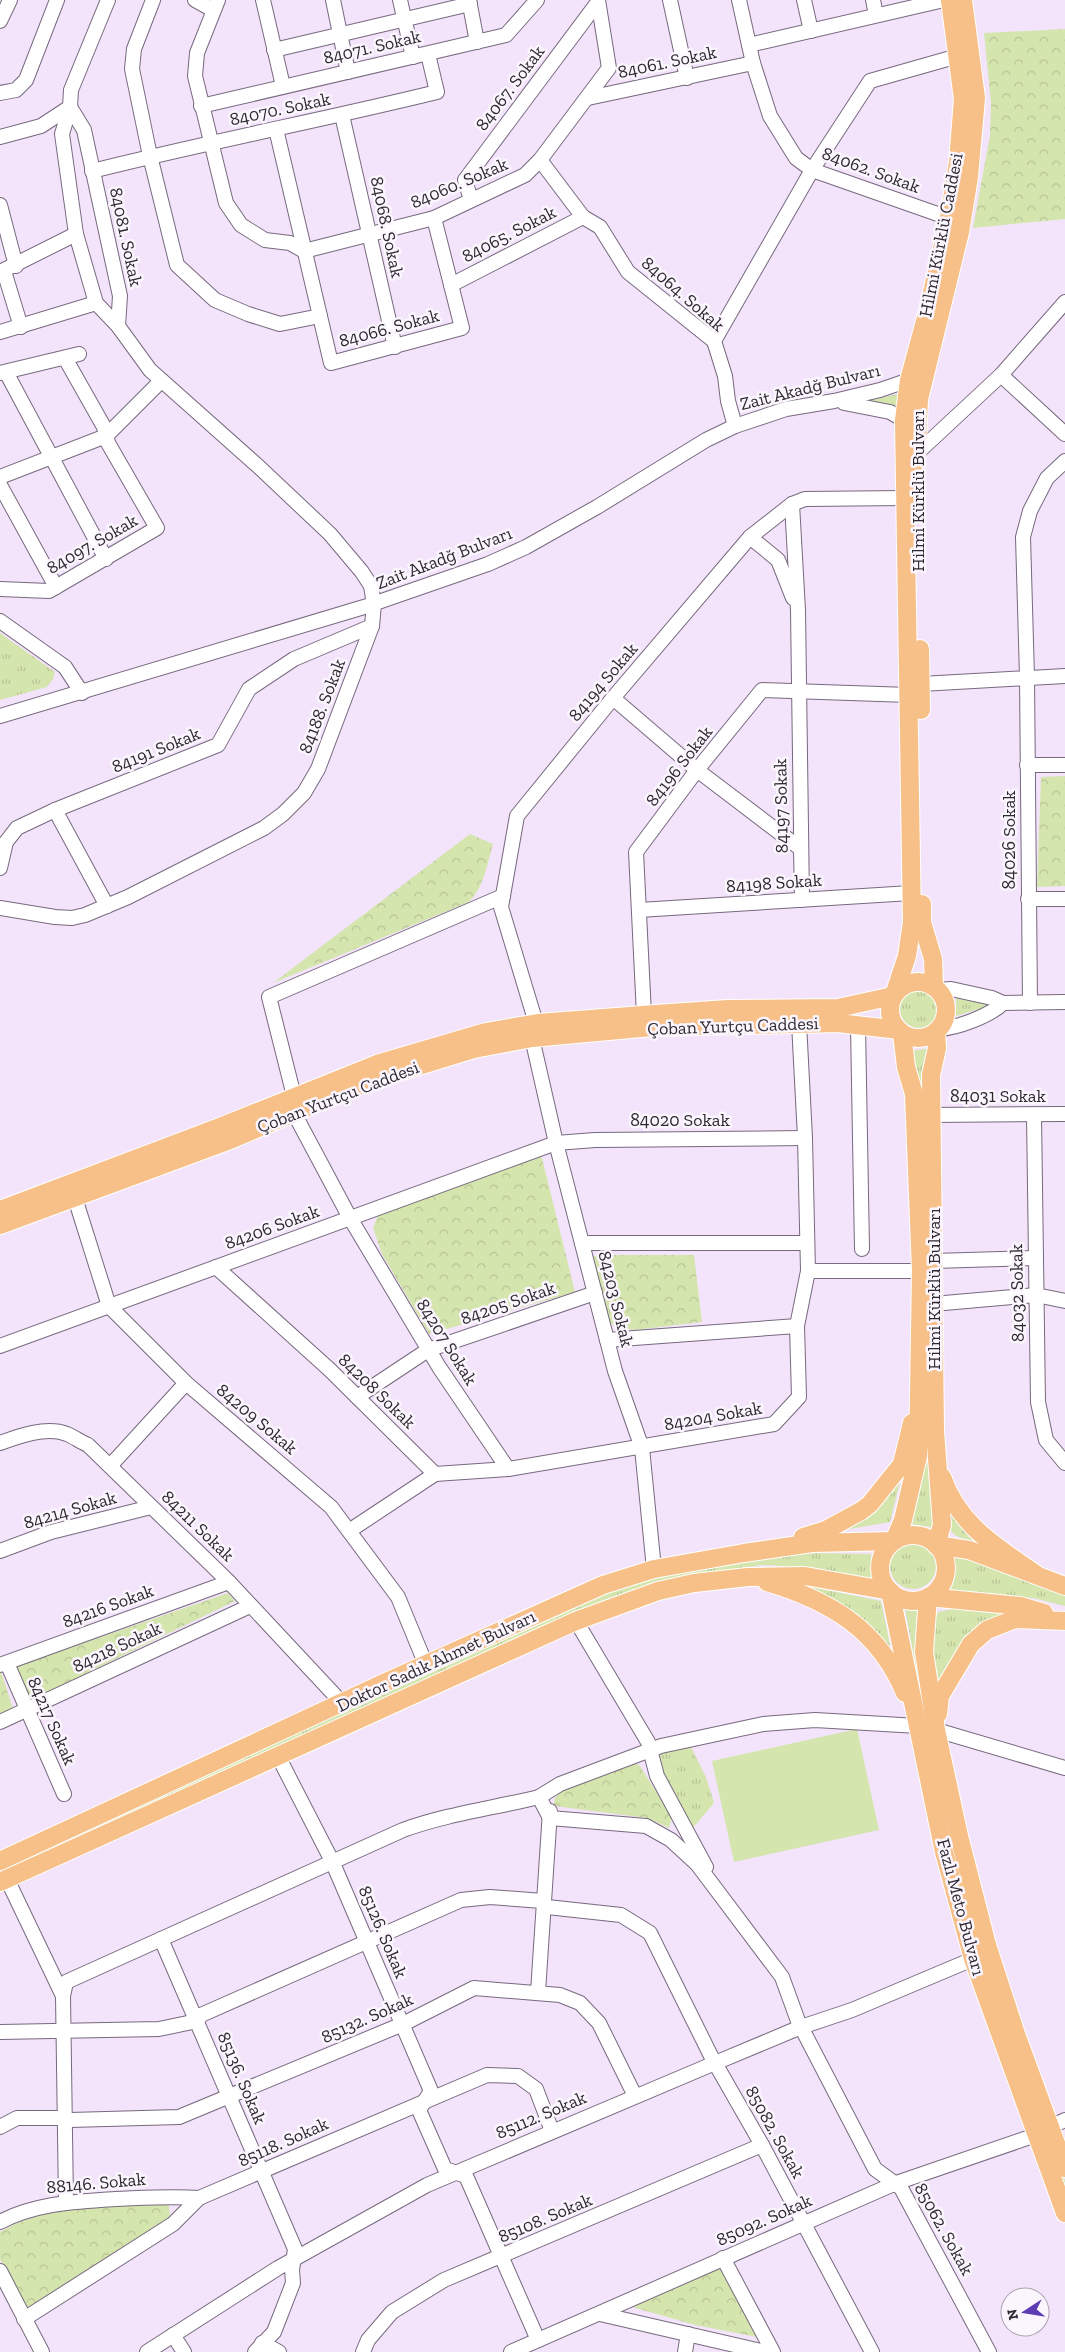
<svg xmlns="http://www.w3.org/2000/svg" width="1065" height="2352" font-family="'Zilla Slab',serif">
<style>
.grass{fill:url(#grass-tufts)}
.park{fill:url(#park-crowns)}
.pitch{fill:#d5e5ae}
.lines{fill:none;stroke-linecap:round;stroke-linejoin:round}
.minor-casing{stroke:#77697e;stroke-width:16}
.major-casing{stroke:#fff;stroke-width:20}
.minor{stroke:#fff;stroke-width:14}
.major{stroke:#f6c088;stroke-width:18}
.labels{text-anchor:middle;stroke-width:5;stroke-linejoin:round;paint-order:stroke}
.street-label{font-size:18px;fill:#2e2831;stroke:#fbf5fe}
</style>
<defs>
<pattern id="grass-tufts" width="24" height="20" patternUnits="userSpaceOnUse" patternTransform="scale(1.25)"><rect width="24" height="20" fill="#d5e5ae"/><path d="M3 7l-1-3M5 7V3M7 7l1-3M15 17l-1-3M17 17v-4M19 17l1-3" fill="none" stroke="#b7c496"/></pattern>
<pattern id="park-crowns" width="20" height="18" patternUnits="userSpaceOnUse" patternTransform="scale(1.25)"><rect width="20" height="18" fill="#d5e5ae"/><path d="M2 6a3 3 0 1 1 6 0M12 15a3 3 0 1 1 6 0" fill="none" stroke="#b7c496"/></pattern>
</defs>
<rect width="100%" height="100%" fill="#f3e4fb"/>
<g class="grass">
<path d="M 898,394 L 896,406 L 870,400 Z"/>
<path d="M 0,633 L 55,672 L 53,679 L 47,687 L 0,700 Z"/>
<circle cx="919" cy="1009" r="19"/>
<path d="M 956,998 L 993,1005 L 956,1016 Z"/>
<path d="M 930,1048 L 928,1458 L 935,1528 L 911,1524 L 925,1458 L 911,1051 Z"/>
<path d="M 904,1466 L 890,1522 L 827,1533 Z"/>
<path d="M 944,1495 L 977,1541 C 971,1540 959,1539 954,1534 C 944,1527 945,1506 944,1495 Z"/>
<circle cx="913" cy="1566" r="23"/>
<path d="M 817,1553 L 871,1554 L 872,1581 L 816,1568 L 763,1565 L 704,1573 L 656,1582 L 604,1600 L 496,1647 L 0,1875 L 0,1870 L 601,1594 L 656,1577 L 745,1558 Z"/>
<path d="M 952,1554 L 1065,1595 L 1065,1606 L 1033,1598 L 948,1591 L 952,1574 Z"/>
<path d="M 792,1583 L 881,1601 L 892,1655 Z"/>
<path d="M 956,1608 L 1013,1613 L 935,1690 C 931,1665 923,1635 938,1612 Z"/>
<path d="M 905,1609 L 922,1612 L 918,1642 L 1031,2093 L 1065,2181 L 1065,2194 L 984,1972 L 945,1822 Z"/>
<path d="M 689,1743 L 706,1777 L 714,1803 L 692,1829 L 655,1758 L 659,1748 Z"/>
</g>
<g class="park">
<path d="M 1065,29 L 1065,219 L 973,228 L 990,135 L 991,103 L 984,33 Z"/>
<path d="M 1065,776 L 1065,886 L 1037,887 L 1041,777 Z"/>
<path d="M 470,834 L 493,844 C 487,864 484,887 469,902 L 273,983 Z"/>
<path d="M 541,1154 L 575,1292 L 429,1334 L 382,1254 L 373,1228 L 378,1215 Z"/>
<path d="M 599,1255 L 694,1255 L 702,1322 L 634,1330 L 615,1327 L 603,1315 L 590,1266 L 593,1257 Z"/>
<path d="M 228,1593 L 235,1601 L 29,1701 L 14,1667 Z"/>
<path d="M 1,1672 L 13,1708 L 0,1714 L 0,1673 Z"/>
<path d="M 634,1762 L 640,1766 L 672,1817 L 669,1828 L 647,1818 L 554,1806 L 554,1800 L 561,1788 Z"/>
<path d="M 116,2205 L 169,2205 L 170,2217 L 27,2308 L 0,2259 L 0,2232 C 38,2210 73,2207 116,2205 Z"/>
<path d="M 719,2266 L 757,2337 L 695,2325 L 625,2305 Z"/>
</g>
<path class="pitch" d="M 857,1729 L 879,1830 L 734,1862 L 712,1761 Z"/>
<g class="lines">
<g class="minor-casing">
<g id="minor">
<path d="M 153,0 L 134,49 L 132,69 L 150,156 L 177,265 L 215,300 L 248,314 L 280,324 L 320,316"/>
<path d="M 195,0 L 213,10"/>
<path d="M 218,0 L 197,53 L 195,76 L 226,203 L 241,225 L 265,240 L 290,243 L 304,251 L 434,218 L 525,175 L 540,160 L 609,68 L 598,0"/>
<path d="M 263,0 L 283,86"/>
<path d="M 333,0 L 348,72"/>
<path d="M 400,0 L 413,57"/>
<path d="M 469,0 L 477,42"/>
<path d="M 670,0 L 687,78"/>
<path d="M 739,0 L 753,63 L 770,116 L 796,158 L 812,170 L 949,218"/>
<path d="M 804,0 L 811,31"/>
<path d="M 873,0 L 876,15"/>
<path d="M 0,21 L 10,0"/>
<path d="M 749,45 L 944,0"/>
<path d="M 274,50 L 470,4"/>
<path d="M 0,93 L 16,90 L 26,80 L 57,0"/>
<path d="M 588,98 L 753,63"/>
<path d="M 201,106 L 506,35 L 537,0"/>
<path d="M 70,107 L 84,130 L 120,296 L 118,326"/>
<path d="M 342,115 L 395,347"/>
<path d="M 276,129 L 331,363 L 462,328 L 434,218"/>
<path d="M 0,137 L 41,126 L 70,107"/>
<path d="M 540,160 L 583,217 L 600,227 L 628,272 L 714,341 L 725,376 L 728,401 L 735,426"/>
<path d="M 92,171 C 207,142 323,120 437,92 L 428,54"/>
<path d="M 471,200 L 465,180 L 598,2"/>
<path d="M 0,205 L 16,266"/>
<path d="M 4,271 L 21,327"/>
<path d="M 0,272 L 76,234"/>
<path d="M 451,285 L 583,217"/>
<path d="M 0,332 L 96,303"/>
<path d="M 714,341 L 812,170 L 870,81 L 958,56"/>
<path d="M 6,372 L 106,559"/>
<path d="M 0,373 L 79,354"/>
<path d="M 1001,375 L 1065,434"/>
<path d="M 844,403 L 890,412 L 904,420"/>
<path d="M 915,455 L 1001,375 L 1065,302"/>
<path d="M 0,477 L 106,436 L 161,381"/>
<path d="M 0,485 L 56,587"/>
<path d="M 750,537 L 778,560 L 793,598"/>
<path d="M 0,589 L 49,591 L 157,528 L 108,443 L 104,427 L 65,358"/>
<path d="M 0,621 L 65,667 L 82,693"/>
<path d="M 921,684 L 1065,676"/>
<path d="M 613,698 L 697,770 L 801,849 L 802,900 L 798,610 L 792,504"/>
<path d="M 0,716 L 364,607 L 488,564 L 526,547 L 597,507 L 706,440 L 735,426 L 786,409 L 834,401 L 880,390 L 909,380"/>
<path d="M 1027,765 L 1065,765"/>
<path d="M 55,810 L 107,906"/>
<path d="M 0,868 L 6,842 L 17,828 L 55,810 L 218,745 L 249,689 L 294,659 L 372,626"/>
<path d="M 1028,899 L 1065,899"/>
<path d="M 0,908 L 55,917 L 72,918 L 85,915 L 128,897 L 264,828 L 283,814 L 304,793 L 318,769 L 372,626 L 374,604 L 371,586 L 362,572 L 330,534 L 259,467 L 150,370 L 118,326 L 96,303 L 76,234 L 62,134 L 70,107 L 71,90 L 108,0"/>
<path d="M 639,910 L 911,893"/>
<path d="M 939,990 L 951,989 L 992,998 L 1003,1003 L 1065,1002"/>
<path d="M 1030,1003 L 1027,677 L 1023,537 L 1030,511 L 1047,478 L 1065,461"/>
<path d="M 644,1015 L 636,852 L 697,770 L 762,690 L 909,695"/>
<path d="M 536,1023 L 501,907 L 517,816 L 613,698 L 750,537 L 792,504 L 805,499 L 905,498"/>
<path d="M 799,1023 L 805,1138 L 808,1271 L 921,1271"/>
<path d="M 858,1026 L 862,1249"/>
<path d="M 939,1029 C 957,1028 990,1016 1003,1003"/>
<path d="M 532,1038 L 556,1143 L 615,1371 L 642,1448 L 654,1569"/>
<path d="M 294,1096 L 269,997 L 503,896"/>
<path d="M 294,1113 L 350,1218 L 439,1367 L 508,1469 L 774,1424 L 799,1397 L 797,1326"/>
<path d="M 931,1115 L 1065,1114"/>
<path d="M 1034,1115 L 1038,1402 L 1046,1440 L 1065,1463"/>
<path d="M 75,1198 L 109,1306 L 186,1383 L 331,1507 L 398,1597 L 426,1665"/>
<path d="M 582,1243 L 807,1243"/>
<path d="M 933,1261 L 1036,1258"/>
<path d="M 216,1267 L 330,1370 L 435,1474"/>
<path d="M 933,1304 L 1036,1295 L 1065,1301"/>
<path d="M 607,1340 L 797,1326 L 808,1271"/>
<path d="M 0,1346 L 556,1143 L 595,1140 L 805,1138"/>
<path d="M 357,1397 L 428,1350 L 595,1293"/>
<path d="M 0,1443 C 19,1436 46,1426 67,1434 C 74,1437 81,1442 88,1445 L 229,1582 L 343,1704"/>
<path d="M 110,1466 L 186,1383"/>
<path d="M 435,1474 L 508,1469"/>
<path d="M 349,1531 L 435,1474"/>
<path d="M 0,1551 L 51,1532 L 151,1507"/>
<path d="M 576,1621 L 648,1742 L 657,1776 L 706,1867"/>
<path d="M 7,1663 L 64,1794"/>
<path d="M 0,1665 L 229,1582"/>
<path d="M 0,1722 L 250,1606"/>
<path d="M 936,1730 L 1065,1768"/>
<path d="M 278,1756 L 332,1861 L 431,2091 L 419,2110 L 445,2169 L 466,2176 L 538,2340"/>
<path d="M 539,1797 L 560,1784 L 661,1746 L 763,1724 L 815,1720 L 918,1726"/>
<path d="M 7,1879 L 63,1996"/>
<path d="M 161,1939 L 295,2249 L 292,2270 L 293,2283 L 274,2332 L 255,2352"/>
<path d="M 538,1992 L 550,1811"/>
<path d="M 0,2032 L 159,2029 L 197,2021 L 201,2015 L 461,1900 L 490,1897 L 543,1901 L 547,1907 L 621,1915 L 650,1933 L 711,2056 L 762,2145 L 872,2352"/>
<path d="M 0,2127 L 17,2118 L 65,2118 L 70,2120 L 179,2117 L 403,2024 L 474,1988 L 560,1995 L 580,2003 L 599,2023 L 635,2096"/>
<path d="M 1050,2127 L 1065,2120"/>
<path d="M 66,2202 L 63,1996 L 66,1982 L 403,1830 C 447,1814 494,1808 539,1797 L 550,1818 L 646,1826 L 671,1840 L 697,1864 L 782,1977 L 798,2021 L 875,2169 L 901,2188 L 989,2352"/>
<path d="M 0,2222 C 36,2203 75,2202 115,2199 C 143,2198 171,2196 199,2198"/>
<path d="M 723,2258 L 773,2352"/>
<path d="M 0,2271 L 42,2352"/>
<path d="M 600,2314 L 765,2352"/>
<path d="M 24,2319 L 173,2224 L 199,2198 L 487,2075 L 518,2076 L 536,2089 L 552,2131"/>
<path d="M 173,2335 L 184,2352"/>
<path d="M 262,2343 L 279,2352"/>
<path d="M 147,2352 L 278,2268 L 427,2185 L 715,2063 L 801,2027 L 852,2010 L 973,1959"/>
<path d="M 363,2352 L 368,2340 L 392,2312 L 444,2280 L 762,2145"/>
<path d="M 511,2352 L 896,2183 L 1036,2135"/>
<path d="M 685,2352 L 688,2334"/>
</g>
</g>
<g class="major-casing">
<g id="major">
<path d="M 916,463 L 919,399 L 960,232 L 969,177 L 976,98 L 963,0"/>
<path d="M 920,649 L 921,710"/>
<path d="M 922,904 L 922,922 L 933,959 L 934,987"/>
<circle cx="918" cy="1010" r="28"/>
<path d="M 895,992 L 907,956 L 912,922 L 904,420 L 909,380 L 928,310 L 949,218 L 958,162 L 963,99 L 950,0"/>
<path d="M 0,1210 L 220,1127 L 377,1064 L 486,1032 L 538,1023 L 656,1014 L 728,1009 L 838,1008 L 893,996"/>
<path d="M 0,1225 L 230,1140 L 367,1082 L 474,1049 L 532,1038 L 652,1027 L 838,1023 L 899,1030"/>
<path d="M 942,1477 C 959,1526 997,1547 1037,1575"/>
<circle cx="913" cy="1568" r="33"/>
<path d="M 803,1537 L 826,1530 L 861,1511 L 870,1504 L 902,1464 L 912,1423"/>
<path d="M 894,1541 L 903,1520 L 918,1456 L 921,1271 L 914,1094 L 906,1067 L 902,1033"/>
<path d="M 936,1545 L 942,1525 L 935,1431 L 931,1075 L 937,1048 L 936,1032"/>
<path d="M 936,1545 L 969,1550 L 1065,1586"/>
<path d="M 767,1582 C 831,1601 879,1630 905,1693"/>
<path d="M 890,1591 L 944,1852 L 973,1959 L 1065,2213"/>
<path d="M 928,1597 L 924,1652 L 936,1730 L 959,1836 L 987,1945 L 1016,2034 L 1065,2168"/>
<path d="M 928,1597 L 1020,1606 L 1044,1613"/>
<path d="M 938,1714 L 940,1696 L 971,1644 L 987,1630 L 1015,1619 L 1065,1621"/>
<path d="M 0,1861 L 384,1683 L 603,1585 L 654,1569 L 744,1553 L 812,1543 L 894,1541"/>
<path d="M 0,1882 L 576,1621 L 658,1591 L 694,1583 L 748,1577 L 805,1576 L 890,1591"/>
</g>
</g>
<use href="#minor" class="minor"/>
<use href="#major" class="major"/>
</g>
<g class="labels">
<g class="street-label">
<text transform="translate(372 47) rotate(-13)" y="6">84071. Sokak</text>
<text transform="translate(667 62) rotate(-12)" y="6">84061. Sokak</text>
<text transform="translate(510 88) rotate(-53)" y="6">84067. Sokak</text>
<text transform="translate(280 109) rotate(-12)" y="6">84070. Sokak</text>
<text transform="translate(871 170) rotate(20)" y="6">84062. Sokak</text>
<text transform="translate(459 183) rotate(-23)" y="6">84060. Sokak</text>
<text transform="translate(387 227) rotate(78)" y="6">84068. Sokak</text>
<text transform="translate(509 234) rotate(-27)" y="6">84065. Sokak</text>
<text transform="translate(941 235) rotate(-79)" y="6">Hilmi Kürklü Caddesi</text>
<text transform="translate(126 237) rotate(78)" y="6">84081. Sokak</text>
<text transform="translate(683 294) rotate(41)" y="6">84064. Sokak</text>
<text transform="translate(389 328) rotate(-15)" y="6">84066. Sokak</text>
<text transform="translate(810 387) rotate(-14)" y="6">Zait Akadğ Bulvarı</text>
<text transform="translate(918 491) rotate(-90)" y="6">Hilmi Kürklü Bulvarı</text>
<text transform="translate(92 544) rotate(-30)" y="6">84097. Sokak</text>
<text transform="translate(444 558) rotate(-21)" y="6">Zait Akadğ Bulvarı</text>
<text transform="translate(603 682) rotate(-50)" y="6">84194 Sokak</text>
<text transform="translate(322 706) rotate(-69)" y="6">84188. Sokak</text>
<text transform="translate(156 750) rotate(-22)" y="6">84191 Sokak</text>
<text transform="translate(679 766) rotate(-52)" y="6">84196 Sokak</text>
<text transform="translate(781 806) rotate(-91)" y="6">84197 Sokak</text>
<text transform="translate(1009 840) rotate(-90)" y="6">84026 Sokak</text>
<text transform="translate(774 883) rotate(-4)" y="6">84198 Sokak</text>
<text transform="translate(733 1026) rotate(-2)" y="6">Çoban Yurtçu Caddesi</text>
<text x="998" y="1102">84031 Sokak</text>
<text transform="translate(338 1097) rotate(-21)" y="6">Çoban Yurtçu Caddesi</text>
<text x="680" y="1126">84020 Sokak</text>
<text transform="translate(272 1227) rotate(-20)" y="6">84206 Sokak</text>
<text transform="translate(934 1289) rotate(-90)" y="6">Hilmi Kürklü Bulvarı</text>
<text transform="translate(1017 1293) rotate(-91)" y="6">84032 Sokak</text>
<text transform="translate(616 1299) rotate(76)" y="6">84203 Sokak</text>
<text transform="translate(508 1303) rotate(-19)" y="6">84205 Sokak</text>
<text transform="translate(447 1342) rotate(58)" y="6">84207 Sokak</text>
<text transform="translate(377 1391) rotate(44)" y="6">84208 Sokak</text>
<text transform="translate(713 1416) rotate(-10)" y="6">84204 Sokak</text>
<text transform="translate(257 1419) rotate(40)" y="6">84209 Sokak</text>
<text transform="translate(70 1510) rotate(-16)" y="6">84214 Sokak</text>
<text transform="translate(198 1526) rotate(44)" y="6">84211 Sokak</text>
<text transform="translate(108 1606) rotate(-20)" y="6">84216 Sokak</text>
<text transform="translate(117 1647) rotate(-25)" y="6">84218 Sokak</text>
<text transform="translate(436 1661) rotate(-25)" y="6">Doktor Sadık Ahmet Bulvarı</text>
<text transform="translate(52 1721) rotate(66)" y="6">84217 Sokak</text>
<text transform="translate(961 1907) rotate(75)" y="6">Fazlı Meto Bulvarı</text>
<text transform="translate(383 1932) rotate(67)" y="6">85126. Sokak</text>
<text transform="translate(367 2018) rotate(-24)" y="6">85132. Sokak</text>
<text transform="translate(242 2078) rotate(67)" y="6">85136. Sokak</text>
<text transform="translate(541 2115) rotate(-23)" y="6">85112. Sokak</text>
<text transform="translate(775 2132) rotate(61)" y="6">85082. Sokak</text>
<text transform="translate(283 2142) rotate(-24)" y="6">85118. Sokak</text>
<text transform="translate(96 2183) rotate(-5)" y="6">88146. Sokak</text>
<text transform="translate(545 2218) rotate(-23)" y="6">85108. Sokak</text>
<text transform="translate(764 2220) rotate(-24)" y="6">85092. Sokak</text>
<text transform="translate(944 2229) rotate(61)" y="6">85062. Sokak</text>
</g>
</g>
<g transform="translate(1025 2312) rotate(258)"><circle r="24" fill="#fbf5fe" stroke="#a9a3ac"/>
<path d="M0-4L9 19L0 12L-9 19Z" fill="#5d3bb3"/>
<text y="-8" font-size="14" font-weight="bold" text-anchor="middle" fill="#2e2831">N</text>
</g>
</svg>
